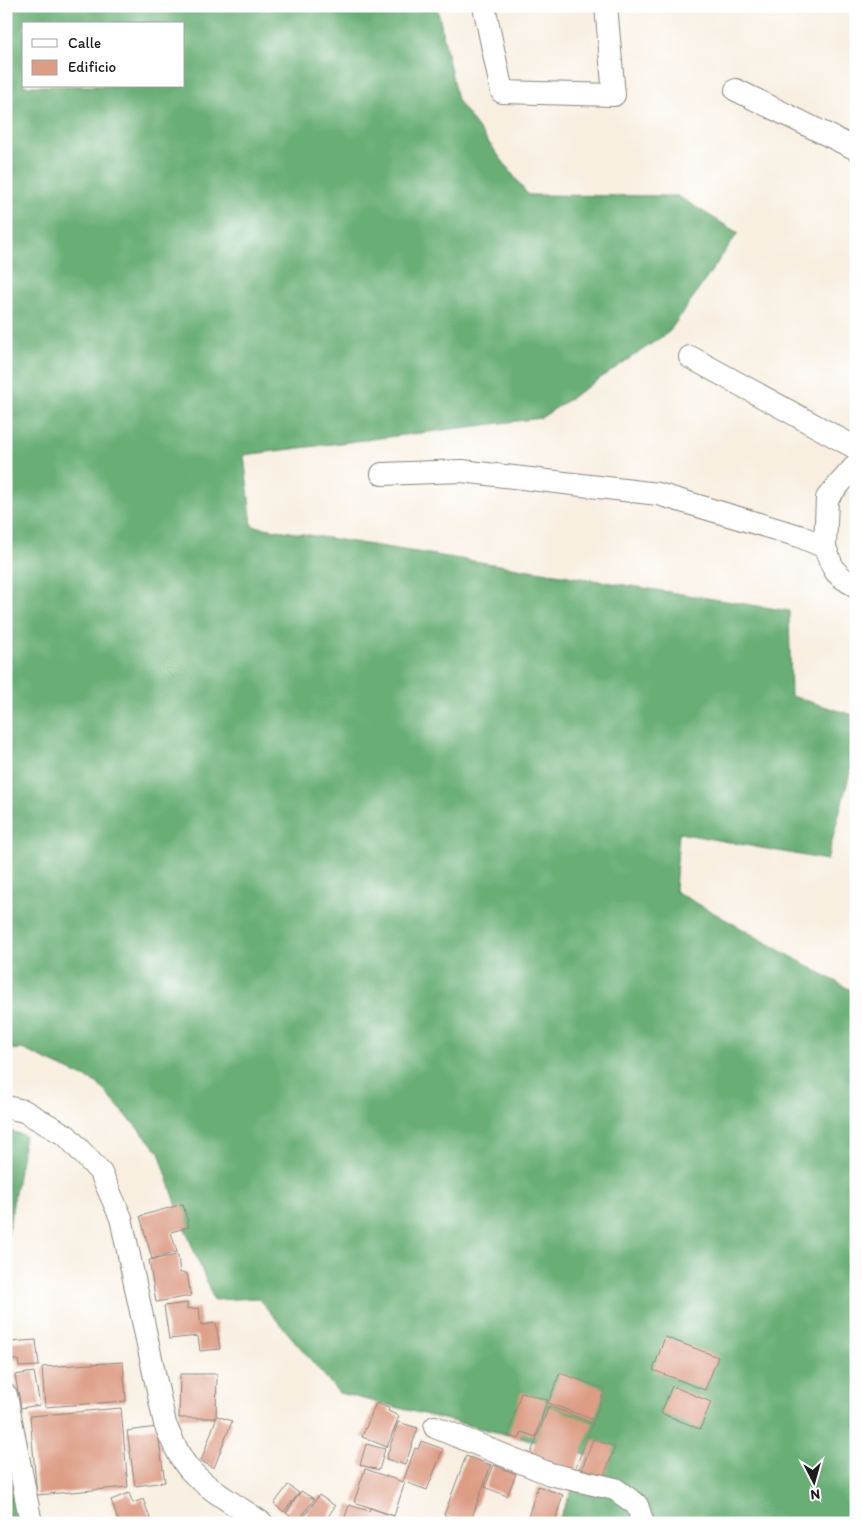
<svg xmlns="http://www.w3.org/2000/svg" width="862" height="1529" font-family="Itim,sans-serif">
<style>
.forest{fill:#68ae74;stroke:#426548;fill-rule:evenodd}
.building{fill:#dd9d85}
.lines{fill:none;stroke-linecap:round;stroke-linejoin:round}
.street-casing{stroke:#8a867e;stroke-width:24}
.street{stroke:#fff;stroke-width:22}
</style>
<rect width="100%" height="100%" fill="#fff"/>
<filter id="ink" filterUnits="userSpaceOnUse"><feTurbulence type="fractalNoise" baseFrequency=".02" numOctaves="2"/><feDisplacementMap in="SourceGraphic" scale="10" xChannelSelector="R" yChannelSelector="G"/><feConvolveMatrix kernelMatrix="1 2 1 2 8 2 1 2 1" color-interpolation-filters="sRGB"/></filter>
<filter id="wash" filterUnits="userSpaceOnUse"><feTurbulence type="fractalNoise" baseFrequency=".0096" numOctaves="4" result="noise"/><feDisplacementMap in="SourceGraphic" scale="20" xChannelSelector="R" yChannelSelector="G"/><feGaussianBlur stdDeviation="1.12" result="paint"/><feColorMatrix in="noise" values="0 0 0 0 0 0 0 0 0 0 0 0 0 0 0 0 0 1.4 0 .05"/><feComposite in="paint" operator="in"/></filter>
<g filter="url(#wash)">
<rect width="100%" height="100%" fill="#f8efe1"/>
<g class="forest">
<path d="M 6,6 L 437,6 L 457,100 L 528,195 L 678,196 L 738,233 L 669,332 L 541,418 L 244,455 L 252,526 L 789,611 L 791,696 L 856,716 L 856,750 L 827,860 L 679,833 L 675,891 L 856,993 L 856,1523 L 557,1523 L 588,1455 L 339,1393 L 258,1298 L 214,1300 L 181,1219 L 159,1152 L 97,1083 L 22,1049 L 6,1050 ZM 24,24 L 184,24 L 184,86 L 24,86 Z"/>
<path d="M 6,1129 L 25,1136 L 8,1233 L 6,1261 Z"/>
<path d="M 6,1427 L 35,1523 L 6,1523 Z"/>
</g>
<g id="blocks">
<g class="building">
<path d="M 183,1204 L 189,1227 L 171,1232 L 177,1252 L 152,1259 L 140,1216 Z"/>
<path d="M 178,1255 L 180,1273 L 187,1273 L 191,1296 L 156,1302 L 149,1260 Z"/>
<path d="M 187,1303 L 187,1309 L 199,1308 L 201,1325 L 216,1323 L 220,1349 L 200,1351 L 198,1336 L 169,1339 L 164,1306 Z"/>
<path d="M 665,1337 L 718,1357 L 705,1390 L 653,1370 Z"/>
<path d="M 36,1340 L 39,1366 L 19,1367 L 18,1360 L 12,1360 L 10,1342 Z"/>
<path d="M 123,1362 L 126,1401 L 45,1407 L 42,1367 Z"/>
<path d="M 34,1372 L 40,1405 L 21,1408 L 15,1375 Z"/>
<path d="M 560,1373 L 605,1389 L 594,1420 L 548,1403 Z"/>
<path d="M 180,1374 L 217,1374 L 216,1418 L 179,1418 Z"/>
<path d="M 672,1386 L 711,1402 L 700,1429 L 661,1413 Z"/>
<path d="M 521,1392 L 547,1400 L 536,1437 L 522,1432 L 519,1439 L 508,1436 Z"/>
<path d="M 376,1403 L 389,1408 L 388,1411 L 399,1416 L 387,1447 L 362,1437 Z"/>
<path d="M 549,1406 L 593,1423 L 573,1474 L 529,1458 Z"/>
<path d="M 121,1408 L 128,1487 L 37,1495 L 30,1416 Z"/>
<path d="M 217,1416 L 232,1421 L 214,1468 L 201,1461 Z"/>
<path d="M 398,1422 L 418,1428 L 405,1465 L 386,1459 Z"/>
<path d="M 157,1427 L 165,1482 L 135,1486 L 127,1431 Z"/>
<path d="M 593,1439 L 615,1447 L 603,1479 L 581,1471 Z"/>
<path d="M 421,1441 L 443,1449 L 427,1490 L 405,1482 L 394,1516 L 354,1502 L 365,1469 L 403,1482 L 415,1448 L 418,1449 Z"/>
<path d="M 366,1444 L 385,1449 L 379,1470 L 360,1465 Z"/>
<path d="M 466,1456 L 491,1465 L 470,1523 L 444,1515 Z"/>
<path d="M 494,1465 L 516,1474 L 507,1496 L 485,1487 Z"/>
<path d="M 288,1485 L 299,1493 L 284,1512 L 274,1504 Z"/>
<path d="M 538,1486 L 563,1495 L 554,1523 L 526,1523 Z"/>
<path d="M 301,1491 L 314,1499 L 298,1522 L 286,1513 Z"/>
<path d="M 129,1493 L 133,1503 L 143,1499 L 152,1523 L 119,1523 L 111,1500 Z"/>
<path d="M 319,1495 L 335,1506 L 324,1523 L 300,1523 Z"/>
<path d="M 349,1505 L 369,1511 L 370,1508 L 394,1516 L 392,1523 L 343,1523 Z"/>
</g>
</g>
</g>
<g filter="url(#ink)">
<use href="#blocks" fill-opacity="0" stroke="#8a867e" stroke-width="1"/>
<g class="lines">
<g class="street-casing">
<g id="street">
<path d="M 484,6 L 502,92 L 614,95 L 606,6"/>
<path d="M 736,90 L 856,149"/>
<path d="M 690,357 L 856,448"/>
<path d="M 382,474 L 462,471 L 658,494 L 799,536 L 825,547 C 833,570 833,574 856,586"/>
<path d="M 825,547 L 827,498 L 856,465"/>
<path d="M 6,1107 L 24,1111 L 67,1136 L 101,1173 L 121,1218 L 165,1424 C 172,1440 178,1456 189,1469 C 209,1491 238,1506 262,1523"/>
<path d="M 6,1395 L 31,1523"/>
<path d="M 435,1427 L 550,1474 L 615,1489 L 637,1505 L 643,1523"/>
</g>
</g>
<use href="#street" class="street"/>
</g>
</g>
<rect width="862" height="1529" fill="none" stroke="#fff" stroke-width="25"/>
<rect x="22" y="22" width="162" height="65" fill="#ffffff" stroke="#a4a4a4"/>
<rect x="32" y="39" width="25" height="8" fill="#ffffff" stroke="#a4a4a4"/>
<text x="68" y="48" font-size="15" fill="#1c1c1c">Calle</text>
<rect x="32" y="60" width="25" height="15" fill="#dd9d85" stroke="#a4a4a4"/>
<text x="68" y="72" font-size="15" fill="#1c1c1c">Edificio</text>
<g transform="translate(814 1482) rotate(174)" stroke="#ffffff" stroke-width="4" paint-order="stroke">
<path d="M0-4L9 19L0 12L-9 19Z" fill="#1c1c1c"/>
<text y="-8" font-size="14" font-weight="bold" text-anchor="middle" fill="#1c1c1c">N</text>
</g>
</svg>
